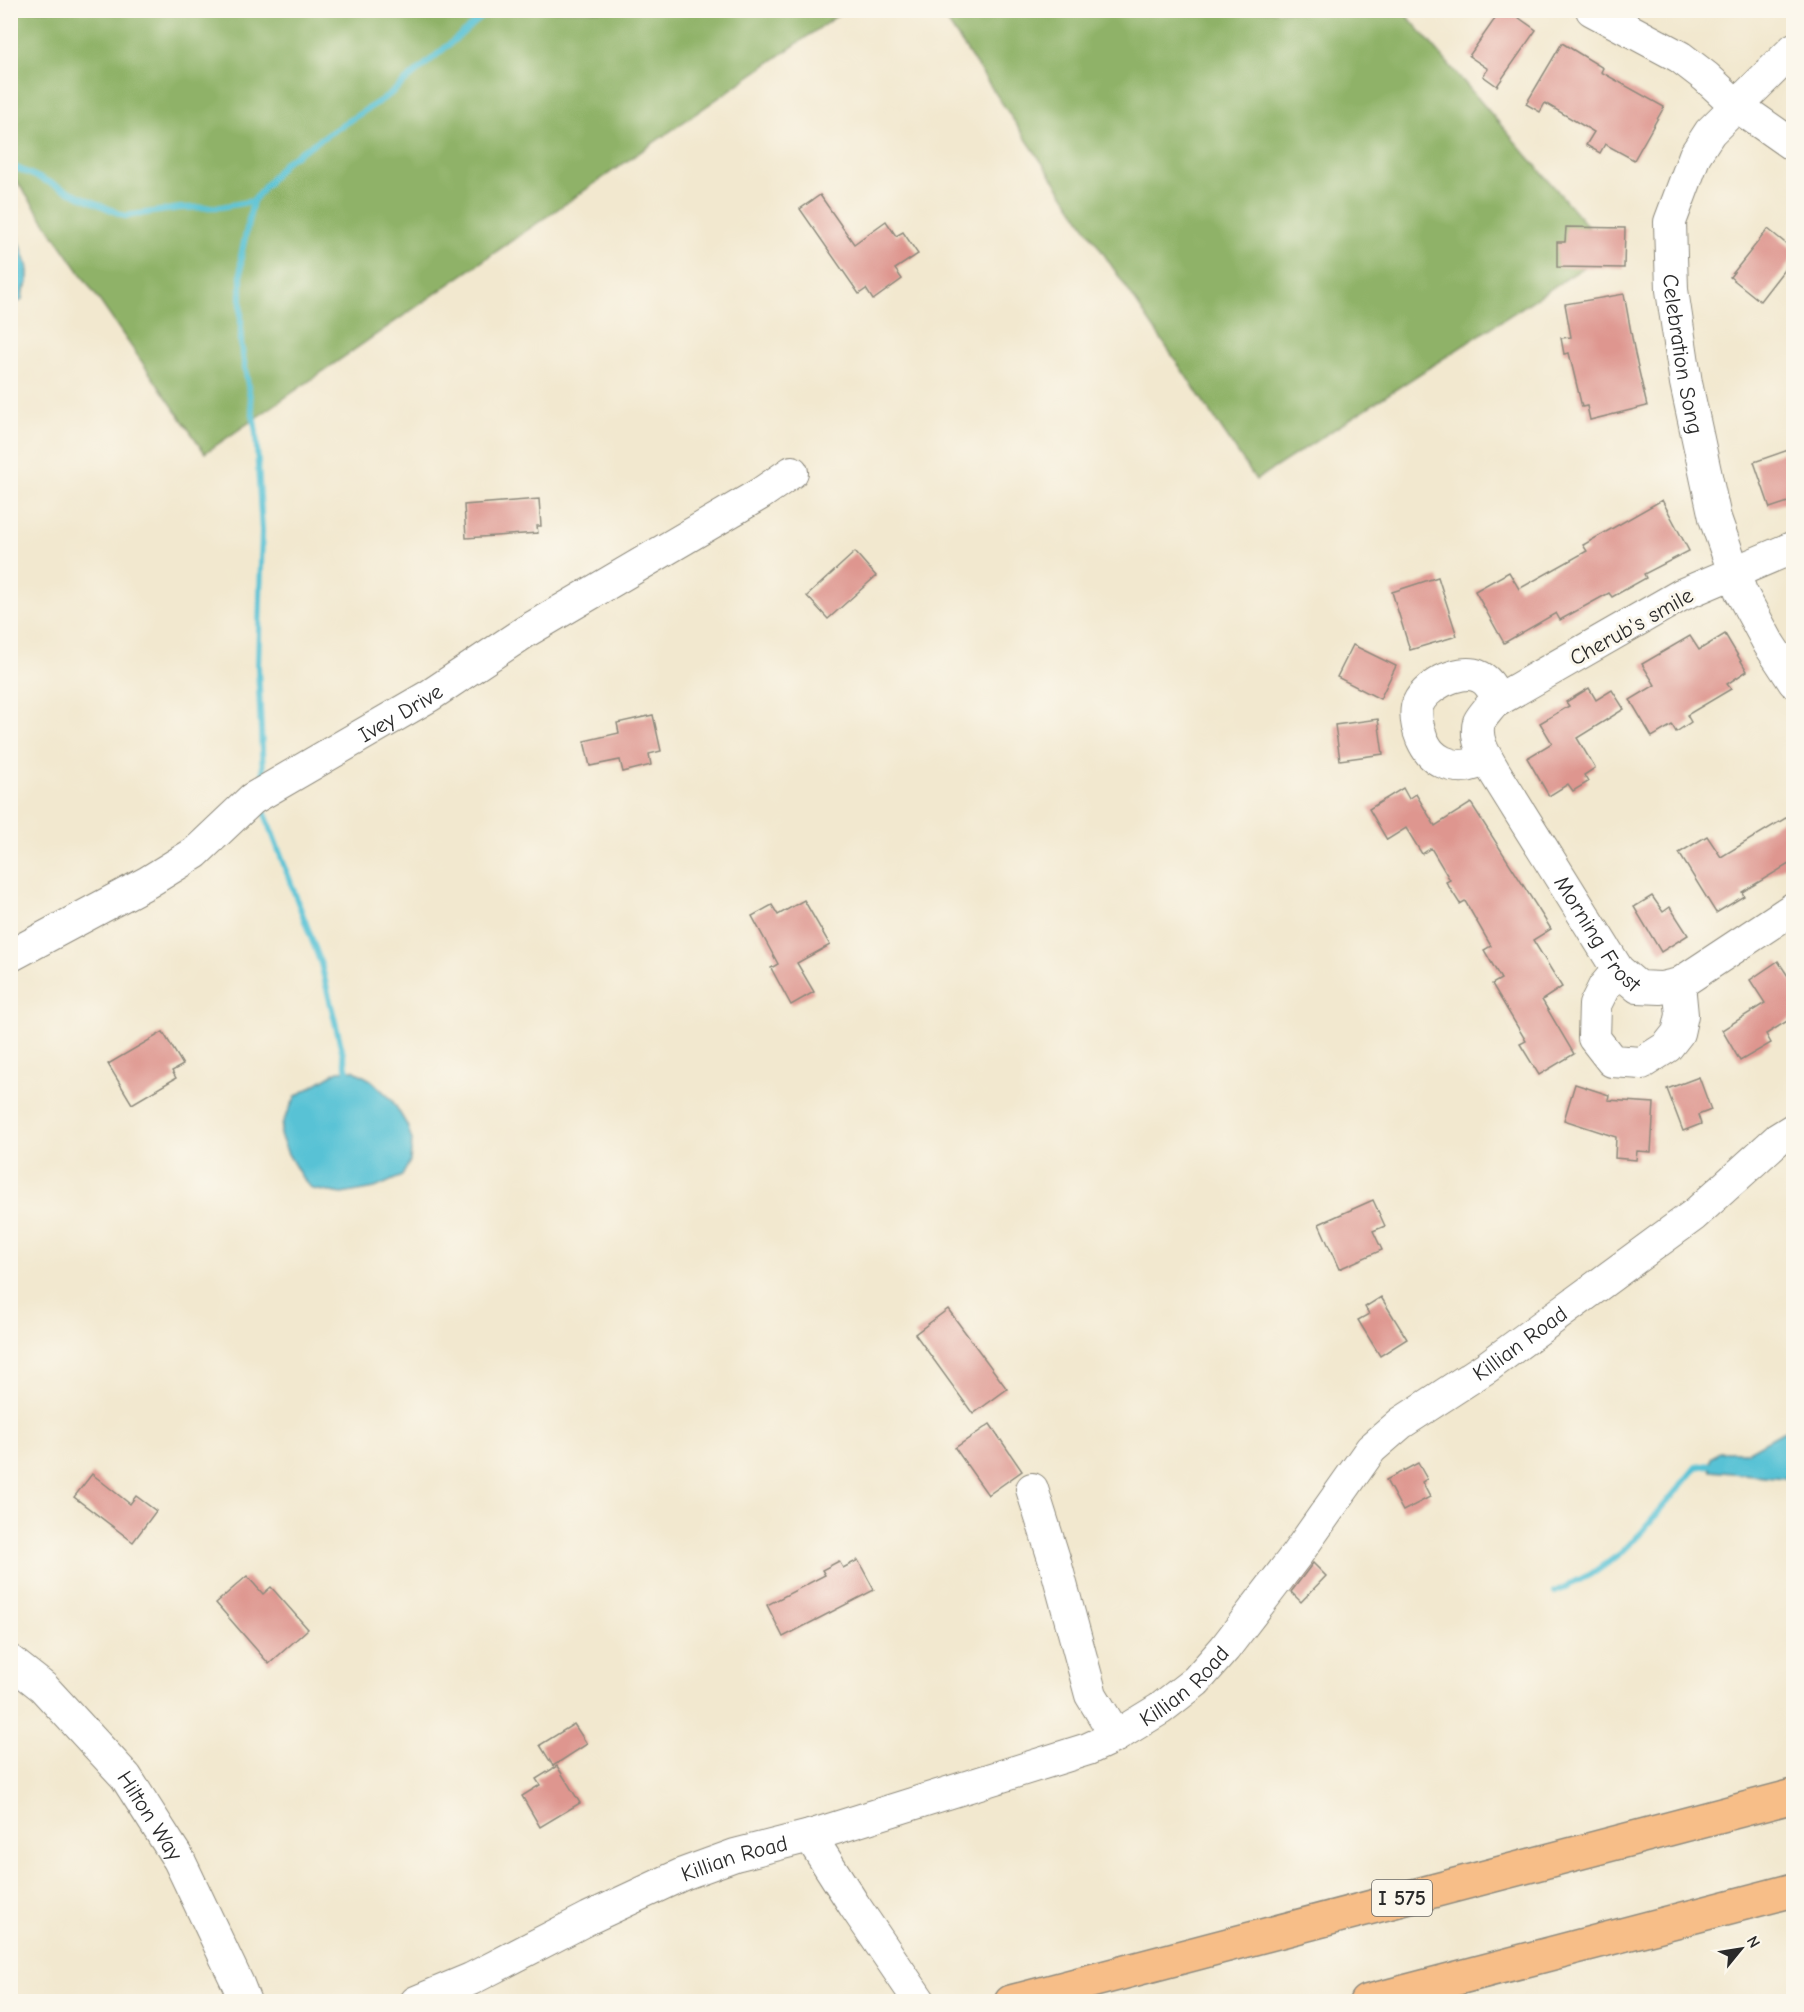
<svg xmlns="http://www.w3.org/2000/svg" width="1804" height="2012" font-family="'Comic Neue',sans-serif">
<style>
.forest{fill:#8fb268;stroke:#5d6e4a;stroke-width:1.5}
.water{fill:#59c2d5;stroke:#427680;stroke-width:1.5}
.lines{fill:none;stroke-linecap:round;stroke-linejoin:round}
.stream{stroke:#59c2d5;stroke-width:6}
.building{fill:#de968f}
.minor-casing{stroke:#8e8a7d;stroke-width:34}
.highway-casing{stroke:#8e8a7d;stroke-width:36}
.minor{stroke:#fff;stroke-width:32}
.highway{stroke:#f7be88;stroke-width:33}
.labels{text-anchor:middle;stroke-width:6;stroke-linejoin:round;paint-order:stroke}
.shield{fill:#fbf7ec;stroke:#696865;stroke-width:1.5}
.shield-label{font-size:21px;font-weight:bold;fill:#2b2b2b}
.street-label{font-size:22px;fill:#2b2b2b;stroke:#fbf7ec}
</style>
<rect width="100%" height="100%" fill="#fbf7ec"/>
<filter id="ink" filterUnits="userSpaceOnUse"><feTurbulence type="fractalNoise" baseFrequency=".0167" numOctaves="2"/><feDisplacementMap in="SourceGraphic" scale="12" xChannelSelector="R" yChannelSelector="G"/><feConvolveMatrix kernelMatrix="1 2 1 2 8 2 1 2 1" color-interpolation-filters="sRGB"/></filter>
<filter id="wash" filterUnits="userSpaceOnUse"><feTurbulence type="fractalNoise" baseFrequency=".008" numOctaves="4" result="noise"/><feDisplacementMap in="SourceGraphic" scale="24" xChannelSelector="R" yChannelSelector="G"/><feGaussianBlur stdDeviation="1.35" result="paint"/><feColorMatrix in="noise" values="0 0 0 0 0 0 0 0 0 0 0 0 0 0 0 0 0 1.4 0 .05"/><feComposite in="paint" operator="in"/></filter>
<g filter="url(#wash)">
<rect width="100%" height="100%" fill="#f2e8cf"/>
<g class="forest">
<path d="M 10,11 L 11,10 L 844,11 L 205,453 L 11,173 Z"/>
<path d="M 940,11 L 1403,11 L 1609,251 L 1256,480 Z"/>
</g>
<g class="water">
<path d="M 10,200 L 18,237 L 28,267 L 28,283 L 23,291 L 22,300 L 19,302 L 11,300 Z"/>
<path d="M 353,1070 L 371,1080 L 392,1100 L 407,1125 L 412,1140 L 410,1161 L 402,1176 L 375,1188 L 342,1194 L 312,1189 L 301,1176 L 288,1154 L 280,1135 L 283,1122 L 296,1096 L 338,1071 Z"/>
<path d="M 1793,1426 L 1793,1494 L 1785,1478 L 1711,1471 L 1709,1465 L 1711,1458 L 1719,1452 L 1747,1452 Z"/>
</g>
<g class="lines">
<g class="stream">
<path d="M 10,165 L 125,216 L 180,208 L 221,207 L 253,201"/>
<path d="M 263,773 L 258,666 L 262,531 L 256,432 L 241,344 L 241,256 L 253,201 L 285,162 L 389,95 L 490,10"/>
<path d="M 264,811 L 321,964 L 347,1071"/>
<path d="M 1555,1592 L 1595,1572 L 1620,1554 L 1642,1532 L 1696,1467 L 1709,1465"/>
</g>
</g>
<g id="blocks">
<g class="building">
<path d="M 1501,10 L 1508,10 L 1536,30 L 1497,86 L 1483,76 L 1488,69 L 1469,56 Z"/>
<path d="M 1562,43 L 1603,68 L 1601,72 L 1664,107 L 1634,160 L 1605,144 L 1600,153 L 1586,145 L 1594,132 L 1545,103 L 1540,112 L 1526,104 Z"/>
<path d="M 820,195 L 854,244 L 886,221 L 896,236 L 903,232 L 918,254 L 895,269 L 902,279 L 873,300 L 866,289 L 859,294 L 800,209 Z"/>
<path d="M 1566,227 L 1625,228 L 1624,268 L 1557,267 L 1557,242 L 1565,242 Z"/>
<path d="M 1768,229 L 1794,250 L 1794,257 L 1760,301 L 1730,277 Z"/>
<path d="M 1624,294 L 1635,354 L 1647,406 L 1590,420 L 1587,406 L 1582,407 L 1569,353 L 1564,354 L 1561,338 L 1571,337 L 1565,304 Z"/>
<path d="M 1794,448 L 1794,500 L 1770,508 L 1754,462 Z"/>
<path d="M 539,499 L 541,526 L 537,526 L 538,533 L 466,538 L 464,505 Z"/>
<path d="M 1662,500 L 1689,551 L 1644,574 L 1646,578 L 1612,597 L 1609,593 L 1560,620 L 1556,613 L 1504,643 L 1475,591 L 1509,572 L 1519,589 L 1587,551 L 1583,545 Z"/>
<path d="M 855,552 L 876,576 L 828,619 L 807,596 Z"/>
<path d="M 1438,577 L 1457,636 L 1410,650 L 1392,592 Z"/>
<path d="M 1725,634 L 1747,671 L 1727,684 L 1731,689 L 1687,715 L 1691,722 L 1676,732 L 1672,725 L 1652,737 L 1630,700 L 1655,685 L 1642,664 L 1690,636 L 1699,650 Z"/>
<path d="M 1353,645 L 1396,666 L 1380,699 L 1337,677 Z"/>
<path d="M 1589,688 L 1596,700 L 1612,690 L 1624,709 L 1577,738 L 1595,768 L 1584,775 L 1588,782 L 1573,791 L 1568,784 L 1549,796 L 1527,758 L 1552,743 L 1540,723 L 1569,706 L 1566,702 Z"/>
<path d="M 653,715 L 661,751 L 649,754 L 651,765 L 623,772 L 620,760 L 590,766 L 584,741 L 619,733 L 617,723 Z"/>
<path d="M 1378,719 L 1383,754 L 1340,760 L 1335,725 Z"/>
<path d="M 1403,788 L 1409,799 L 1416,794 L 1435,826 L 1471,803 L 1551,929 L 1533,940 L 1562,987 L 1542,1000 L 1574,1054 L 1539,1075 L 1520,1044 L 1526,1041 L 1492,984 L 1501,979 L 1484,950 L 1491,946 L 1465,901 L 1460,904 L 1446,882 L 1450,880 L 1431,848 L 1422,854 L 1406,828 L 1387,840 L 1369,809 Z"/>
<path d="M 1794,813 L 1794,861 L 1742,892 L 1744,896 L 1716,913 L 1679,853 L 1707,836 L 1721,857 Z"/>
<path d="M 1652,896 L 1663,912 L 1670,907 L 1688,935 L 1661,952 L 1634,907 Z"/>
<path d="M 804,900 L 830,945 L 797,963 L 814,992 L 791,1005 L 771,968 L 778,964 L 752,916 L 772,905 L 778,915 Z"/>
<path d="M 1778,961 L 1794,985 L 1794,1017 L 1766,1034 L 1771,1043 L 1740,1061 L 1722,1030 L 1765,1003 L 1750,980 Z"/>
<path d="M 163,1032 L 183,1065 L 172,1071 L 176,1078 L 132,1104 L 108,1064 Z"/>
<path d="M 1699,1077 L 1711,1110 L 1698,1115 L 1701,1124 L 1683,1131 L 1667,1089 Z"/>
<path d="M 1575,1084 L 1609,1095 L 1608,1100 L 1654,1103 L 1651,1152 L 1637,1151 L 1636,1160 L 1615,1158 L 1616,1137 L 1564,1120 Z"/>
<path d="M 1373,1200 L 1385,1226 L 1373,1231 L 1382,1250 L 1339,1269 L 1319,1224 Z"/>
<path d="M 1381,1297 L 1407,1339 L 1380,1356 L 1358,1320 L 1369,1314 L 1365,1307 Z"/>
<path d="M 948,1309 L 1007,1389 L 973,1414 L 915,1334 Z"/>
<path d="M 990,1424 L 1022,1471 L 988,1495 L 955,1448 Z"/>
<path d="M 1418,1463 L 1427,1479 L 1422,1482 L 1430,1497 L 1403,1511 L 1386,1480 Z"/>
<path d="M 92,1474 L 130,1504 L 136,1496 L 156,1511 L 133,1542 L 74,1497 Z"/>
<path d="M 858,1560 L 874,1590 L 783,1637 L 767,1605 L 825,1575 L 822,1570 L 839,1561 L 843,1568 Z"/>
<path d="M 1313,1563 L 1326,1576 L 1301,1602 L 1291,1592 Z"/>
<path d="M 247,1576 L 263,1594 L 271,1587 L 308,1629 L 269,1664 L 216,1603 Z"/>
<path d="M 574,1724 L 587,1744 L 553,1766 L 540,1745 Z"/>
<path d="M 557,1766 L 580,1803 L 540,1827 L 522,1796 L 540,1785 L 536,1779 Z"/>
</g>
</g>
</g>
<g filter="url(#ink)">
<use href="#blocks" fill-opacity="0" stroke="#8e8a7d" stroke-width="1.5"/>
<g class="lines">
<g class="minor-casing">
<g id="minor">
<path d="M 1592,10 L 1680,57 L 1706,77 L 1737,106 L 1794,146"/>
<path id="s1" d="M 1794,49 L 1710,132 L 1695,155 L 1670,222 L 1672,290 L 1686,383 L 1715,518 L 1741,592 L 1769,644 L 1794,682"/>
<path id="s2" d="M 1794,547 L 1681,595 L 1493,703 C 1489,709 1482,716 1479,722 C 1474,740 1486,757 1494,771 L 1618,970 L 1638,987 L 1661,988 L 1679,984 L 1794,908"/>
<path d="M 1486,757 C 1473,767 1459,769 1443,762 C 1432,757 1427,750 1422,739 C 1418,729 1415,718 1417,707 C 1422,687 1459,668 1478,676 C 1489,680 1494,691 1497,701"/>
<path id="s3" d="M 10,956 L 148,882 L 195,853 L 252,799 L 429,696 L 525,632 L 760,494 L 792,472"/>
<path d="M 1618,970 L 1604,987 L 1595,1005 L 1594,1038 L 1612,1061 L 1642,1063 L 1667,1047 L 1678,1033 L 1682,1015 L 1679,984"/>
<path d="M 1032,1489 L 1055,1562 L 1091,1695 L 1116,1736"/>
<path id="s4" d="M 10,1661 L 43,1687 L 126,1777 L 179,1860 L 238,1984 L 245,2002"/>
<path d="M 810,1836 L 854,1905 L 920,2002"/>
<path id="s5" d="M 416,2002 L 471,1979 L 589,1918 L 683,1874 L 735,1855 L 810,1836 L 1088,1749 L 1116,1736 L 1160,1709 L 1196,1681 L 1225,1648 L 1297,1554 L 1371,1449 L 1401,1423 L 1487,1367 L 1694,1215 L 1778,1139 L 1794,1129"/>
</g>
</g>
<g class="highway-casing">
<g id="highway">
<path d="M 1011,2002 L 1794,1796"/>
<path d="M 1366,2002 L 1794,1890"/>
</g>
</g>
<use href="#minor" class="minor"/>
<use href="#highway" class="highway"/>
</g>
</g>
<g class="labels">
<rect class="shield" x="1372" y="1880" width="60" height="36" rx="4.5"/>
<g class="shield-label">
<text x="1402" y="1905">I 575</text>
</g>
<g class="street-label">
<text dy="8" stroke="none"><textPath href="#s1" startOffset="350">Celebration Song</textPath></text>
<text transform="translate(1631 626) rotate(-29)" y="8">Cherub's smile</text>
<text dy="8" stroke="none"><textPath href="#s3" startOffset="462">Ivey Drive</textPath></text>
<text dy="8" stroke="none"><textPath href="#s2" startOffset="609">Morning Frost</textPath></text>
<text dy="8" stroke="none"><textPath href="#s5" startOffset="1322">Killian Road</textPath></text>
<text dy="8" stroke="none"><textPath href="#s5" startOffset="836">Killian Road</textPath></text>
<text dy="8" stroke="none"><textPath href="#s4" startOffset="210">Hilton Way</textPath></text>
<text dy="8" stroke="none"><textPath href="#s5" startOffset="350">Killian Road</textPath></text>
</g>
</g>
<rect width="1804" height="2012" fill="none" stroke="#fbf7ec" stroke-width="36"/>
<g transform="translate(1741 1949) rotate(60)" stroke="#fbf7ec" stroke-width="4.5" paint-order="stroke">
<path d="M0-4.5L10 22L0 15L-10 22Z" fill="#2b2b2b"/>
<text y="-9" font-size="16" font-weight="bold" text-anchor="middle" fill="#2b2b2b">N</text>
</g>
</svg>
